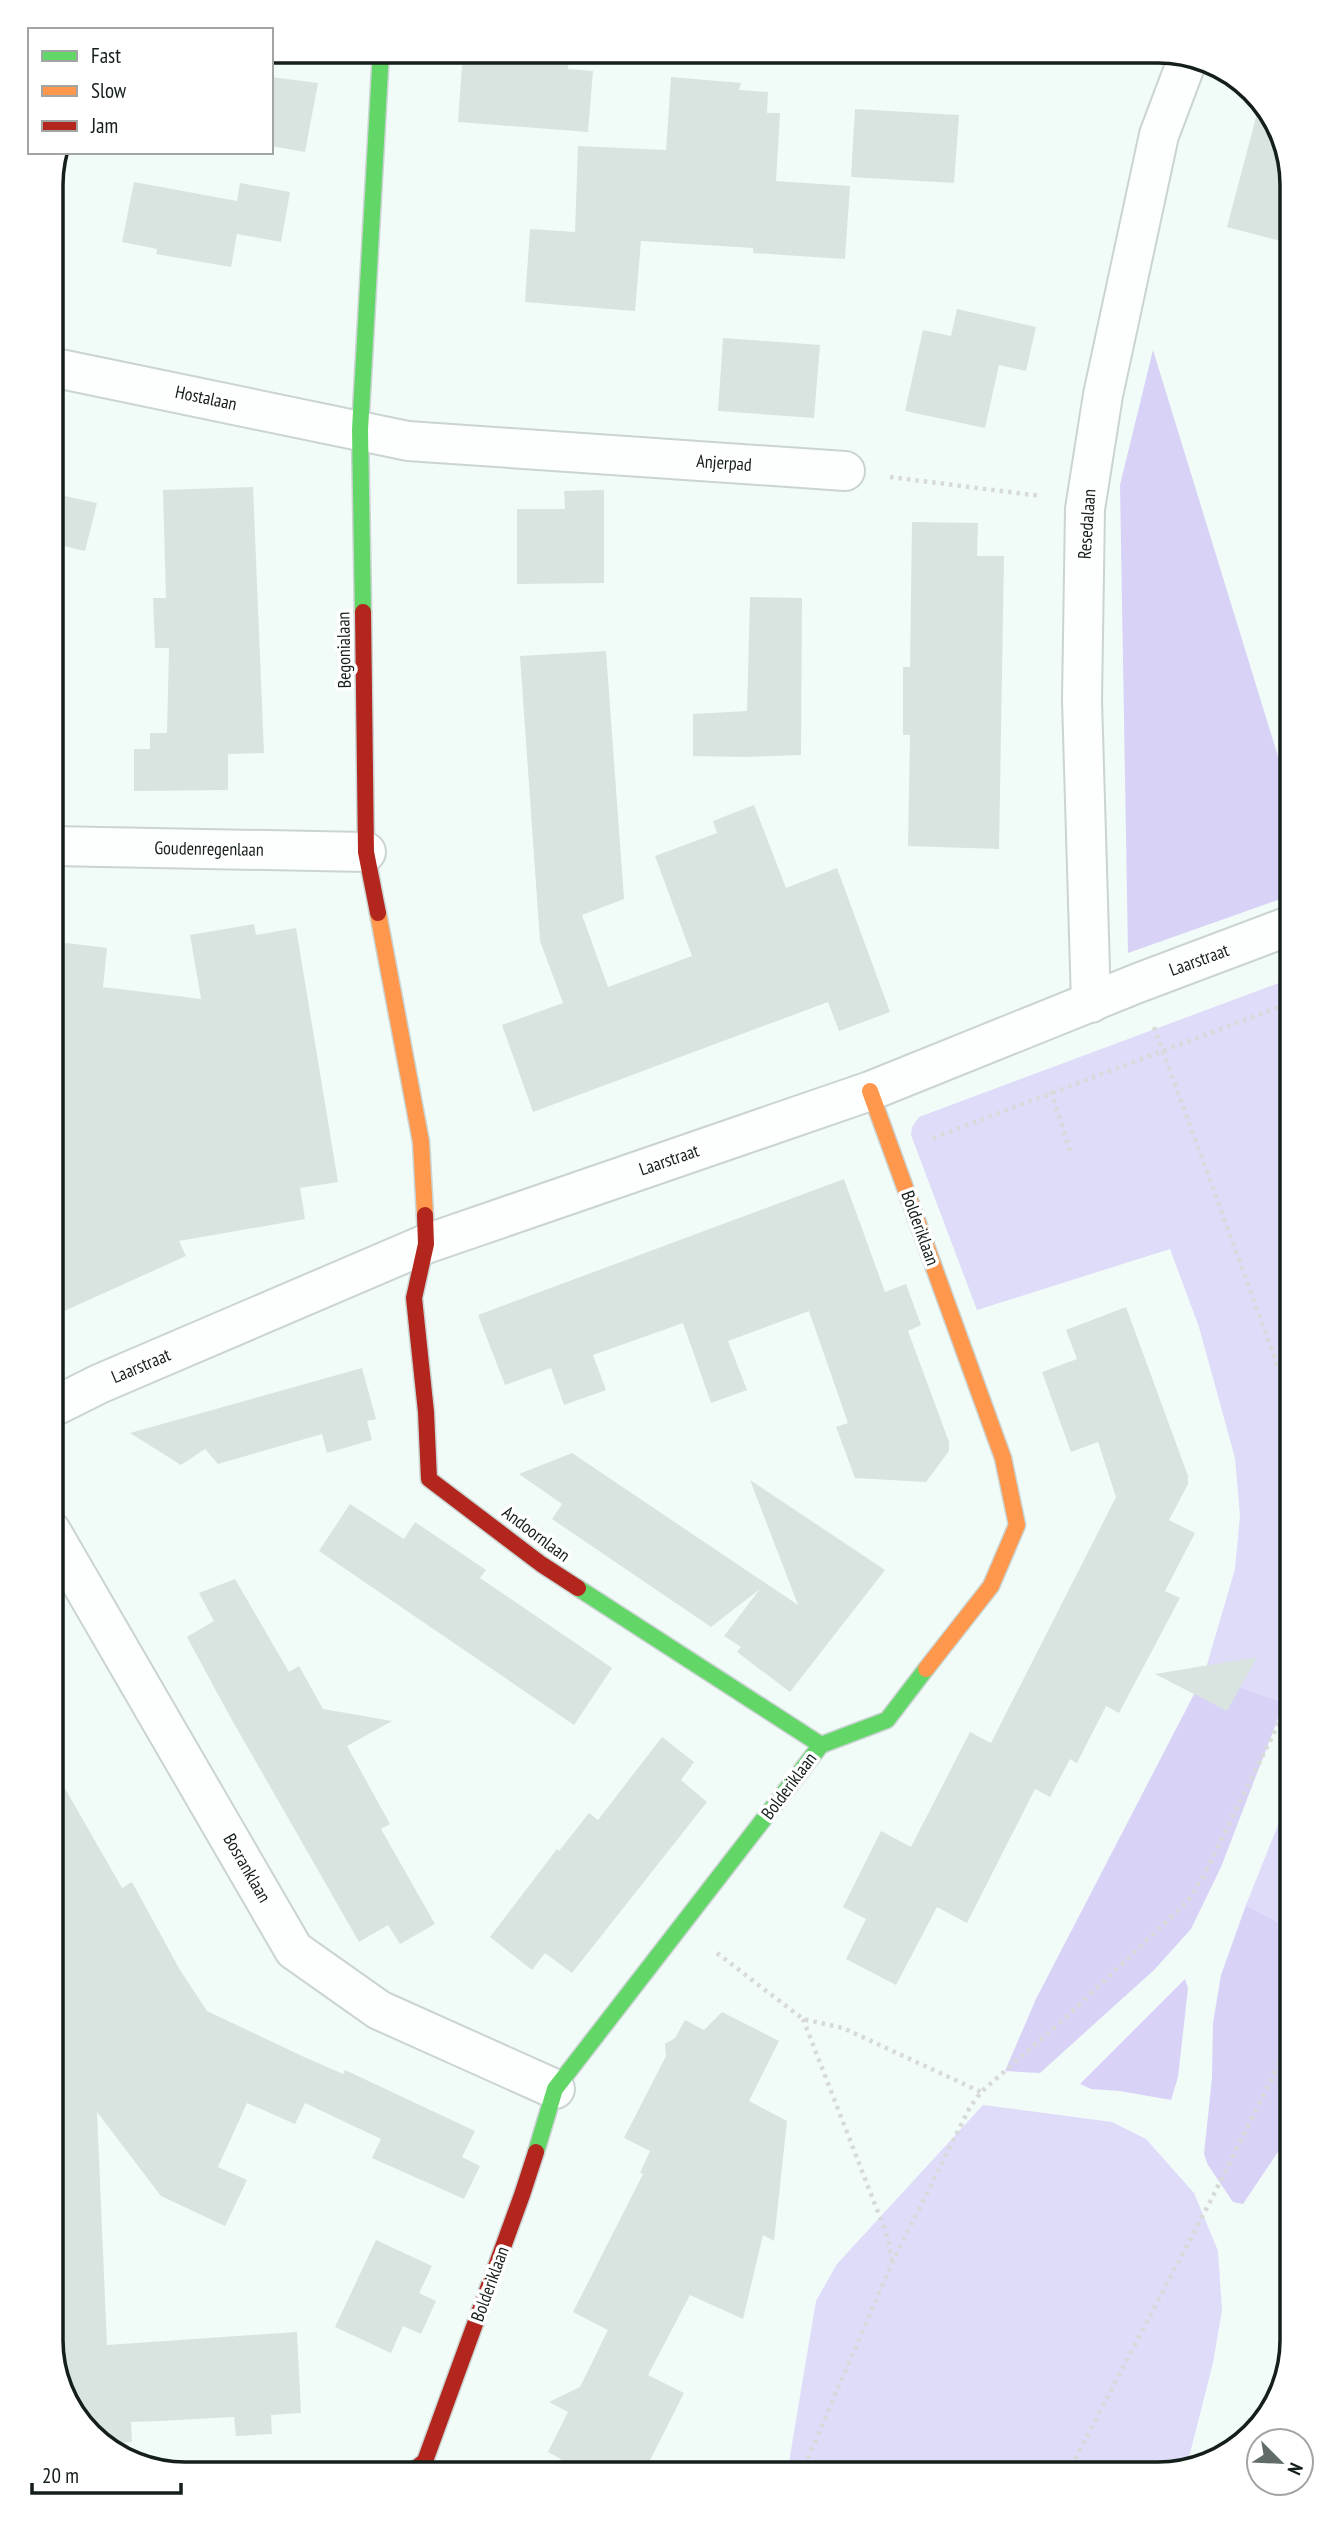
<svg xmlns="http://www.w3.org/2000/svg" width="1343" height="2525" font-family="'PT Sans Narrow',sans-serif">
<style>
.green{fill:#dfdcf9}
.forest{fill:#d8d2f7}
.building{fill:#d9e4e0}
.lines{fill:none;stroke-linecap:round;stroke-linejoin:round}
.street-casing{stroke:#cad4d2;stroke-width:42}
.fast-casing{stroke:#cad4d2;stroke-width:19}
.slow-casing{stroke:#cad4d2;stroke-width:19}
.jam-casing{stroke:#cad4d2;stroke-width:19}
.path{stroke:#d7dad9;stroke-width:4.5;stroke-dasharray:3.5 5;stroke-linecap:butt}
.street{stroke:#fdfefe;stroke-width:38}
.fast{stroke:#63d668;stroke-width:16}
.slow{stroke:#ff974d;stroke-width:16}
.jam{stroke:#b3261e;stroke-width:16}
.labels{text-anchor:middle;stroke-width:7;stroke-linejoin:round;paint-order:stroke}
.street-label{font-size:18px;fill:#141e1b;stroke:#fff}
.rim{fill:none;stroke:#141e1b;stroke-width:3.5}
</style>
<rect width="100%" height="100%" fill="#f1fbf8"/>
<g class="green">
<path d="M 1292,978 L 1292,1706 L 1204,1675 L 1235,1569 L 1240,1516 L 1235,1458 L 1199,1327 L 1170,1249 L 977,1310 L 911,1135 L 912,1127 L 919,1117 Z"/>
<path d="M 1292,1790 L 1292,1930 L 1246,1905 Z"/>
<path d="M 983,2105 L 1112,2122 L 1146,2139 L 1194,2193 L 1218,2251 L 1222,2310 L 1213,2363 L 1186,2469 L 1158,2474 L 787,2474 L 816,2301 L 837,2264 Z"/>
</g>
<g class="forest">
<path d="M 1153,350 L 1292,802 L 1292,895 L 1128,953 L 1120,485 Z"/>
<path d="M 1204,1675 L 1284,1703 L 1221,1867 L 1191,1929 L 1154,1970 L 1040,2073 L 1005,2071 L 1036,1999 Z"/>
<path d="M 1246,1905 L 1292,1930 L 1292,2131 L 1243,2204 L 1233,2202 L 1208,2165 L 1204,2154 L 1212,2078 L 1213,2023 L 1221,1975 Z"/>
<path d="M 1185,1979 L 1188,1988 L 1178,2077 L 1171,2100 L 1120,2091 L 1091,2089 L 1080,2084 Z"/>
</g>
<g class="building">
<path d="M 463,51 L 569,51 L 568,69 L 593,71 L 588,132 L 458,122 Z"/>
<path d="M 271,77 L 318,83 L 305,152 L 271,146 Z"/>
<path d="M 671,77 L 741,83 L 739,90 L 768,92 L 767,113 L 780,113 L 776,181 L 850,186 L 845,259 L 753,253 L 753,248 L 641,241 L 635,311 L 525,302 L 530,229 L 575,232 L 578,146 L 666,150 Z"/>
<path d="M 1259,106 L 1282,133 L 1292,185 L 1292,244 L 1227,227 Z"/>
<path d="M 855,109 L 959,115 L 954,183 L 851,177 Z"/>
<path d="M 134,182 L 237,201 L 240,183 L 290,192 L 281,242 L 237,234 L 231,267 L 156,254 L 157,249 L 122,242 Z"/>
<path d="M 957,309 L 1036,327 L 1026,371 L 999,365 L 985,428 L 905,411 L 923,330 L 951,336 Z"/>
<path d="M 723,338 L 820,345 L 814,418 L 718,411 Z"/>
<path d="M 253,487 L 264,753 L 228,754 L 228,790 L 134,791 L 134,749 L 150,749 L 150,733 L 167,733 L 169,648 L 155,648 L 153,598 L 166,598 L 163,490 Z"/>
<path d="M 604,490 L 604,583 L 517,584 L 517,509 L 565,509 L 564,491 Z"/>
<path d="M 51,493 L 97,503 L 85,551 L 51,543 Z"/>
<path d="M 912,522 L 978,523 L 977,556 L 1004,556 L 999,849 L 908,846 L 910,735 L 903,735 L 903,667 L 910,667 Z"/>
<path d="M 750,597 L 802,598 L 801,755 L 747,757 L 693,756 L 693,714 L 747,711 Z"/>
<path d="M 606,651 L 624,899 L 582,915 L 608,987 L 692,956 L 655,856 L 717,833 L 713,821 L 754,805 L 786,888 L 837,868 L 890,1012 L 839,1031 L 828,1002 L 533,1112 L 502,1025 L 563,1003 L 540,941 L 520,656 Z"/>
<path d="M 254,924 L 256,935 L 296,928 L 338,1182 L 300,1188 L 305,1219 L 179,1241 L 186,1256 L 51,1317 L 51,941 L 107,948 L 103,987 L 201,999 L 190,935 Z"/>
<path d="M 844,1179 L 885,1292 L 906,1284 L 921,1325 L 908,1331 L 949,1442 L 949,1451 L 926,1482 L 855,1478 L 836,1427 L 848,1423 L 809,1311 L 728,1341 L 747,1390 L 711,1403 L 683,1323 L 593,1355 L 606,1390 L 564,1405 L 551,1368 L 505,1385 L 478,1315 Z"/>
<path d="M 1126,1307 L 1188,1476 L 1188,1484 L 1169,1520 L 1195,1533 L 1165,1591 L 1180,1598 L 1119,1713 L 1106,1706 L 1077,1763 L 1070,1759 L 1050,1797 L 1035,1789 L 967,1923 L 937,1907 L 896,1985 L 846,1959 L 866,1919 L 843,1907 L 881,1831 L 911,1847 L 970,1732 L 991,1743 L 1116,1497 L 1098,1442 L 1071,1452 L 1042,1372 L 1077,1359 L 1066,1330 Z"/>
<path d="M 362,1368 L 376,1419 L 367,1421 L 372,1440 L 327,1453 L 322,1434 L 218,1464 L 205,1449 L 181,1465 L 130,1433 Z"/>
<path d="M 572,1453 L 798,1605 L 750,1480 L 885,1570 L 790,1692 L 737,1652 L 741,1647 L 724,1636 L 760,1589 L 711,1627 L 552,1519 L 562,1504 L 519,1474 Z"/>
<path d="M 350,1504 L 404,1539 L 415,1522 L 486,1570 L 480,1578 L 612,1668 L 574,1725 L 319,1551 Z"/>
<path d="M 235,1579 L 289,1672 L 299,1666 L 323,1709 L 392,1721 L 347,1746 L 390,1824 L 381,1829 L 435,1924 L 400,1944 L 388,1925 L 359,1942 L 228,1713 L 187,1637 L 214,1621 L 199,1593 Z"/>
<path d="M 1257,1657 L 1227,1711 L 1155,1674 Z"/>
<path d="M 662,1737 L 694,1762 L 681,1780 L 707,1802 L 572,1973 L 545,1953 L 532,1970 L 490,1937 L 557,1849 L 559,1851 L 589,1813 L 598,1820 Z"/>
<path d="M 51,1764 L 122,1888 L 132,1882 L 180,1970 L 207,2011 L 302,2056 L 343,2074 L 345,2070 L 475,2131 L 462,2157 L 480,2166 L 464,2199 L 372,2158 L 381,2139 L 305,2103 L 295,2124 L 247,2103 L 218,2167 L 247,2180 L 225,2226 L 161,2196 L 97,2112 L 107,2345 L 297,2332 L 301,2413 L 271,2415 L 272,2434 L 236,2436 L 234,2417 L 161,2421 L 131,2422 L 132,2442 L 103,2444 L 63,2395 L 58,2309 L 51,2314 Z"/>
<path d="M 722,2012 L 779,2041 L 749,2101 L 787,2121 L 774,2241 L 763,2235 L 743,2319 L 690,2295 L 648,2375 L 684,2393 L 643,2474 L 553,2474 L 561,2459 L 548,2452 L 568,2412 L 549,2402 L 580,2387 L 608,2330 L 573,2312 L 643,2174 L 640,2173 L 650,2151 L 624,2138 L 666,2056 L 665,2044 L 675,2038 L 685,2020 L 704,2030 Z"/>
<path d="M 376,2240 L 432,2266 L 419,2293 L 436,2301 L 421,2334 L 403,2326 L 391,2353 L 335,2327 Z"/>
</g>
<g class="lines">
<g class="street-casing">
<g id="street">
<path d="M 51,367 L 408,441 L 845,471"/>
<path d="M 51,846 L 366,852"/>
<path d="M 1091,1003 L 1082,700 L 1085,509 L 1103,395 L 1159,135 L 1188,58"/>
<path d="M 51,1408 L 99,1384 L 426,1244 L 870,1091 L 1138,983 L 1292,925"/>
<path d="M 51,1531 L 294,1950 L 379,2010 L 555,2089"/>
</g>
</g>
<g class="fast-casing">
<g id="fast">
<path d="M 363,612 L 360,430 L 381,51"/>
<path d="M 578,1588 L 821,1745"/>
<path d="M 536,2152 L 555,2089 L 821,1745 L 887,1720 L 926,1669"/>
</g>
</g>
<g class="slow-casing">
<g id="slow">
<path d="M 378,913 L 421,1142 L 425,1215"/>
<path d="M 870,1091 L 1003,1458 L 1017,1525 L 991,1586 L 926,1669"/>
</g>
</g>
<g class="jam-casing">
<g id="jam">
<path d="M 363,612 L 366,852 L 378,913"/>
<path d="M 425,1215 L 426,1244 L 414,1298 L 426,1412 L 429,1479 L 541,1564 L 578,1588"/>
<path d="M 409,2474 L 425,2461 L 522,2195 L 536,2152"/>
</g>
</g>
<g class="path">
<path d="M 890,477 L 1041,496"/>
<path d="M 1154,1027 L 1292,1405"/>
<path d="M 1051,1091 L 1071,1154"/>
<path d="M 933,1138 L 1292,1002"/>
<path d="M 717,1953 L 803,2019 L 843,2028 L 981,2092"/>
<path d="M 803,2019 L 888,2238 L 892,2262"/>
<path d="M 801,2474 L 892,2263 L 970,2107 L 981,2092 L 1064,2019 L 1187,1902 L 1203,1877 L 1292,1696"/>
<path d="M 1067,2474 L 1213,2196 L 1292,2038"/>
</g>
<use href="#street" class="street"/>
<use href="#fast" class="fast"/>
<use href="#slow" class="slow"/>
<use href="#jam" class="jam"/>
</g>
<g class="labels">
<g class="street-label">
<text transform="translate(206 398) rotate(12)" y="6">Hostalaan</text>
<text transform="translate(724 463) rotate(4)" y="6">Anjerpad</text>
<text transform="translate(1087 524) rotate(-86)" y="6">Resedalaan</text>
<text transform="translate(344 650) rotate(-91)" y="6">Begonialaan</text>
<text transform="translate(209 849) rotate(1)" y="6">Goudenregenlaan</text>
<text transform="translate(1199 960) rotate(-20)" y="6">Laarstraat</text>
<text transform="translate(669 1160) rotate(-19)" y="6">Laarstraat</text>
<text transform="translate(920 1228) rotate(70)" y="6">Bolderiklaan</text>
<text transform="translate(141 1366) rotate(-23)" y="6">Laarstraat</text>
<text transform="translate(536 1534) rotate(37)" y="6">Andoornlaan</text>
<text transform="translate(789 1786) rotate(-53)" y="6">Bolderiklaan</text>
<text transform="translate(247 1868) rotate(60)" y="6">Bosranklaan</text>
<text transform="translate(490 2284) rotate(-70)" y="6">Bolderiklaan</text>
</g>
</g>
<path d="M0 0H1343V2525H0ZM185 63H1158A122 122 0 0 1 1280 185V2340A122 122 0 0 1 1158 2462H185A122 122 0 0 1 63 2340V185A122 122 0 0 1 185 63Z" fill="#fff" fill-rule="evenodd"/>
<path class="rim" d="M185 63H1158A122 122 0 0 1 1280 185V2340A122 122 0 0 1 1158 2462H185A122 122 0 0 1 63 2340V185A122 122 0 0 1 185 63Z"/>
<rect x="28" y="28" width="245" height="126" fill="#ffffff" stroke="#a1a5a4" stroke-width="2"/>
<rect x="42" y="51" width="35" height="10" fill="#63d668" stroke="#a1a5a4" stroke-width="2"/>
<text x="91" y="63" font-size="21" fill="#141e1b">Fast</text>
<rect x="42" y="86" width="35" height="10" fill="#ff974d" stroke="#a1a5a4" stroke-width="2"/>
<text x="91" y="98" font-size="21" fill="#141e1b">Slow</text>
<rect x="42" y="121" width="35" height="10" fill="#b3261e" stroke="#a1a5a4" stroke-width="2"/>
<text x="91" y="133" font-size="21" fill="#141e1b">Jam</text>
<g transform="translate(1280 2462) rotate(114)"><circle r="33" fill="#ffffff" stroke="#a1a5a4" stroke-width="2"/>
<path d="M0-5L12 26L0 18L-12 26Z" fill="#616b68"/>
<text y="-10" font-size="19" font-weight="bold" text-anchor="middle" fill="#141e1b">N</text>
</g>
<path d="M32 2483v10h149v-10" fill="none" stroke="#141e1b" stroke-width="3.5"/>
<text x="42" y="2483" font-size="21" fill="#141e1b" stroke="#ffffff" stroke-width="5" paint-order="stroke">20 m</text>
</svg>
